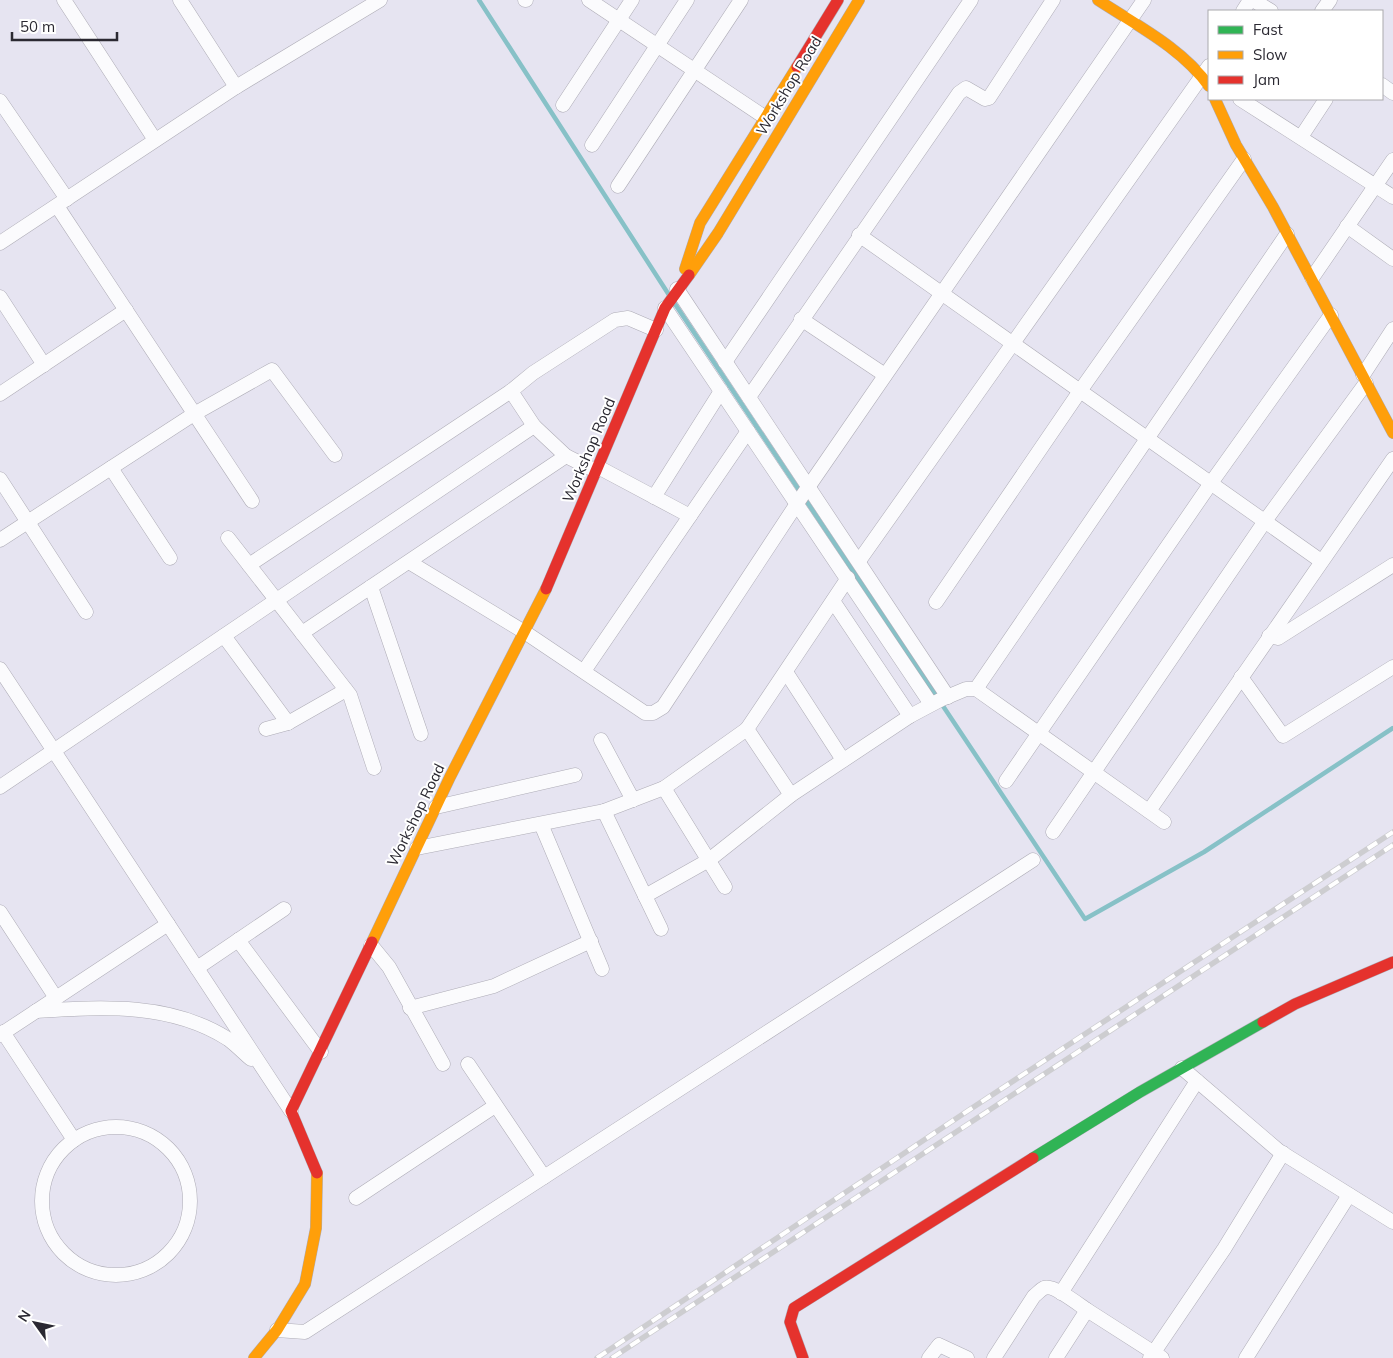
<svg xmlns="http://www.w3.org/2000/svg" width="1393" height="1358" font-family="Mulish,sans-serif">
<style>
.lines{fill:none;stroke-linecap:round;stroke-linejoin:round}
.stream{stroke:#87c1c7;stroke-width:4.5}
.street-casing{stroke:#aeacb6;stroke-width:15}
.fast-casing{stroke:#aeacb6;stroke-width:12}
.slow-casing{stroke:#aeacb6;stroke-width:12}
.jam-casing{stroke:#aeacb6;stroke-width:12}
.street{stroke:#fbfbfd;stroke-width:14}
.fast{stroke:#30b455;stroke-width:11}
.slow{stroke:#ff9f0a;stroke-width:11}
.jam{stroke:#e5322d;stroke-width:11}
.rail-casing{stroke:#cdcdd0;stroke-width:5.5}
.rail{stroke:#fff;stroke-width:4;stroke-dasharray:11;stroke-linecap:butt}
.labels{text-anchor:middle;stroke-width:4;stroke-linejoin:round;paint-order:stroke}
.street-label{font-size:15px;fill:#2b2932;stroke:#fff}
</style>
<rect width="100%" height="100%" fill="#e6e4f1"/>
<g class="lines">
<g class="stream">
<path d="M 479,0 L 669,295"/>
<path d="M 675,304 L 1085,919 L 1204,852 L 1393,728"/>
</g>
<g class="street-casing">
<g id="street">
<path d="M 64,0 L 155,140"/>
<path d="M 180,0 L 236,87"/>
<path d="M 525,0 L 526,0"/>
<path d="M 589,0 L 766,118"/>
<path d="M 1253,0 L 1271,11"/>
<path d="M 1243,11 L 1250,0"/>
<path d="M 1322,11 L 1330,0"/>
<path d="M 1382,85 L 1393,93"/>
<path d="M 1240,99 L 1393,197"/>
<path d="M 0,101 L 67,199"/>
<path d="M 563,105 L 632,0"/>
<path d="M 1301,137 L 1326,99"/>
<path d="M 592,145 L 687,0"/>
<path d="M 618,186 L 741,0"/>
<path d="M 57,206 L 252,501"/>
<path d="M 1347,226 L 1393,259"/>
<path d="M 859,235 L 1321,561"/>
<path d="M 0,243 L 236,87 L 380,0"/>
<path d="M 1312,278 L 1393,160"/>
<path d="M 677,289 L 948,697"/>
<path d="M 0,297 L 44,365"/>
<path d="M 665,308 L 931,704"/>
<path d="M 801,319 L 885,375"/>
<path d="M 725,362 L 971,0"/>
<path d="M 1363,375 L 1393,329"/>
<path d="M 0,394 L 126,310"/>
<path d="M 749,397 L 959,93 L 966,88 L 985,99 L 989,98 L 1053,0"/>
<path d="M 598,467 L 690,516"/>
<path d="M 111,468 L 170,558"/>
<path d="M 596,471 L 566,456 L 534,426 L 511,391 L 533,373 L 615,320 L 628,318 L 656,330"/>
<path d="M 0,479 L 86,612"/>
<path d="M 654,497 L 721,391"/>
<path d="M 228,538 L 350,695 L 374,768"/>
<path d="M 0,540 L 194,414 L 272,370 L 335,455"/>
<path d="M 859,561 L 1209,66"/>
<path d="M 409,562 L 526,633 L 645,713 L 653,713 L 663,707 L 800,499 L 1144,0"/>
<path d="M 249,565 L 511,391"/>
<path d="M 371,587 L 421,734"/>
<path d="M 833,601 L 910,716"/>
<path d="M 936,602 L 1080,391 L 1244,159"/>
<path d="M 302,633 L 566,456"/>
<path d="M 224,636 L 288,723"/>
<path d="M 1269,636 L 1278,638 L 1393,565"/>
<path d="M 0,669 L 291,1111"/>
<path d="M 584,671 L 748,431"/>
<path d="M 786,672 L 843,760"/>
<path d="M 1241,677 L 1283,736 L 1393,667"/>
<path d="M 976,689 L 1287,234"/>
<path d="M 266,729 L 288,723 L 346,690"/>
<path d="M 601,740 L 633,800"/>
<path d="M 1006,781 L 1211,483 L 1331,315"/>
<path d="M 0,787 L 534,426"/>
<path d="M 664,788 L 725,887"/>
<path d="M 791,795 L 747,729 L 848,578"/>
<path d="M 436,807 L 575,775"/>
<path d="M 604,811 L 661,929"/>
<path d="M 1149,811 L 1393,459"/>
<path d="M 541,824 L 602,969"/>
<path d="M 1053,832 L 1265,521 L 1366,383"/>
<path d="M 417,848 L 604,811 L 664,788 L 747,729"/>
<path d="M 645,896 L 709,860 L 791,795 L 910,716 L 942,699 L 966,689 L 976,689 L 1164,822"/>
<path d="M 0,912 L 56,998"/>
<path d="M 238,940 L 321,1052"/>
<path d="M 371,945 L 389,967 L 443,1064"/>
<path d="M 197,968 L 284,909"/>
<path d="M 410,1008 L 494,986 L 591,941"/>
<path d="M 36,1011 C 101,1007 170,1002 228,1039 C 236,1045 244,1053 251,1059"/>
<path d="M 3,1032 L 74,1140"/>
<path d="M 0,1035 L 168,924"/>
<path d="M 468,1064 L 544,1177"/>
<path d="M 1182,1068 L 1279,1151 L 1393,1222"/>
<circle cx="116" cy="1201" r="74"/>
<path d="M 356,1198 L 495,1106"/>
<path d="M 1061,1293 L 1197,1081"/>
<path d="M 277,1330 L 305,1332 L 1033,860"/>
<path d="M 929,1358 L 939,1345 L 967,1358"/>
<path d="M 994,1358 L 1034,1296 C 1037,1294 1040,1290 1044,1288 C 1053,1284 1078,1304 1087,1310"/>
<path d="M 1056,1358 L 1087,1310 L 1162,1358"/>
<path d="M 1150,1358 L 1224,1249 L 1283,1153"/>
<path d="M 1246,1358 L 1349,1195"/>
</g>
</g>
<g class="fast-casing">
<path id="fast" d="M 1033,1158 L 1140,1092 L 1263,1022"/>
</g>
<g class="slow-casing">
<g id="slow">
<path d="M 1098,0 C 1136,25 1182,48 1209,86"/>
<path d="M 1215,99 L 1236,145 L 1273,207 L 1393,433"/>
<path d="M 685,269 L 700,223 L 797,67"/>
<path d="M 689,275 L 718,233 L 859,0"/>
<path d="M 372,942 L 450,777 L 546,589"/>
<path d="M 254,1358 L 277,1330 L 305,1284 L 316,1228 L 317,1173"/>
</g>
</g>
<g class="jam-casing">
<g id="jam">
<path d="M 797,67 L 838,0"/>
<path d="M 546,589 L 665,308 L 689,275"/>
<path d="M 1263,1022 L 1295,1004 L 1393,962"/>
<path d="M 317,1173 L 291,1111 L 372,942"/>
<path d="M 803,1358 L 790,1322 L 794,1308 L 1033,1158"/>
</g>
</g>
<use href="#street" class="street"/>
<use href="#fast" class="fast"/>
<use href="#slow" class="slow"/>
<use href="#jam" class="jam"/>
<g class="rail-casing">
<g id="rail">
<path d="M 597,1358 L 969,1110 L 1393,832"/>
<path d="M 612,1358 L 1393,845"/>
</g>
</g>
<use href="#rail" class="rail"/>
</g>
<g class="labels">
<g class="street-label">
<text transform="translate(789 86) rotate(-59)" y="5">Workshop Road</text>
<text transform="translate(589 450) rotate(-67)" y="5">Workshop Road</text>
<text transform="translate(416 815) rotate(-64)" y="5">Workshop Road</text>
</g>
</g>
<rect x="1208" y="10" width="175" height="90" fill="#ffffff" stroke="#aaa9ad"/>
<rect x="1218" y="26" width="25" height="8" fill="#30b455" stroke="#aaa9ad"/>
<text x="1253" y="35" font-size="15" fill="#2b2932">Fast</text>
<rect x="1218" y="51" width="25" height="8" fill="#ff9f0a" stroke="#aaa9ad"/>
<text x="1253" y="60" font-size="15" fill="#2b2932">Slow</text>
<rect x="1218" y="76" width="25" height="8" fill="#e5322d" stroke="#aaa9ad"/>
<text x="1253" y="85" font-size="15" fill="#2b2932">Jam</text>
<g transform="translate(35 1323) rotate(303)" stroke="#ffffff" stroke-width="4" paint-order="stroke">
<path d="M0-4L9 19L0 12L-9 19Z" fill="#2b2932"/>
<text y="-8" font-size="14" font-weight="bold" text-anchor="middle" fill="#2b2932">N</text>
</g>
<path d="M12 32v8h105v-8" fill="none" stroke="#2b2932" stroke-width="2.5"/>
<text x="20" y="32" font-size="15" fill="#2b2932" stroke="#ffffff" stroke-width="4" paint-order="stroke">50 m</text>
</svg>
